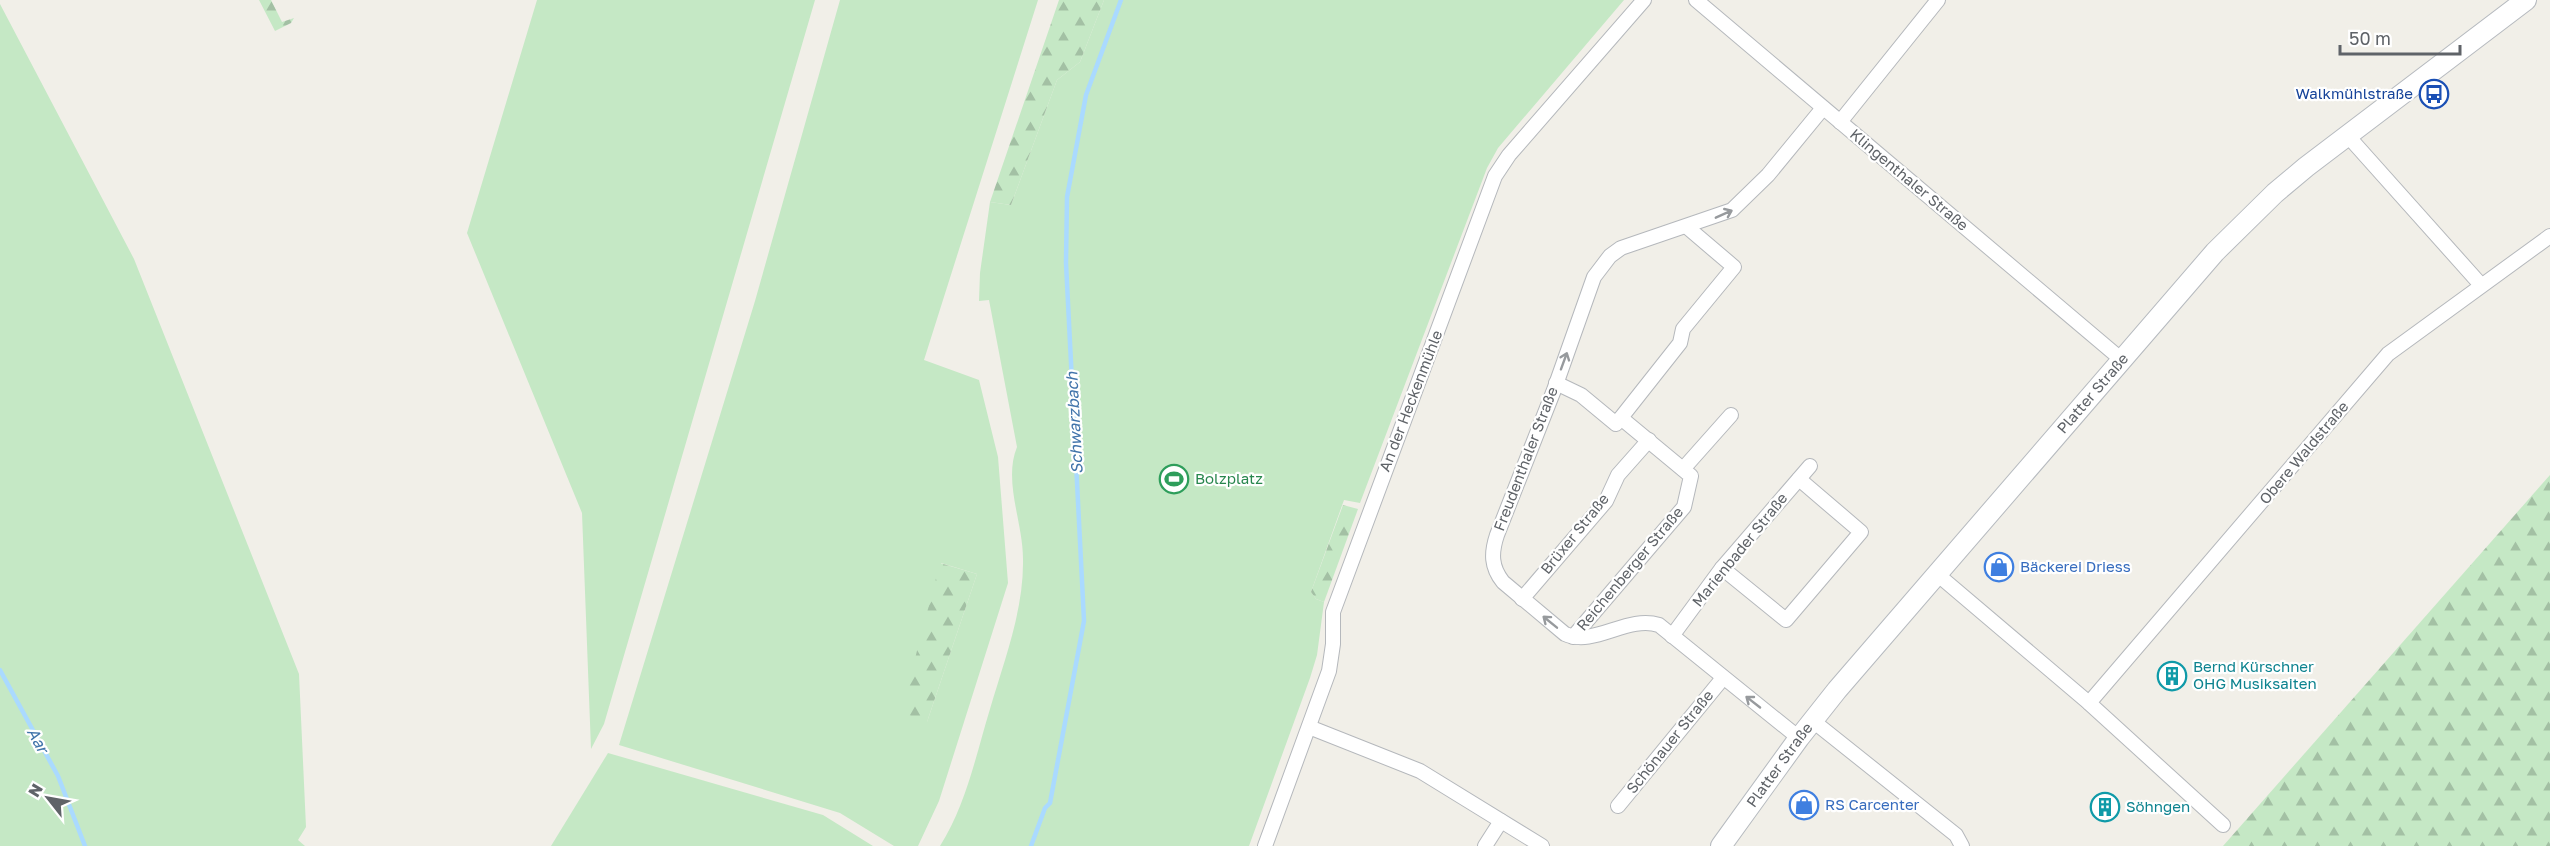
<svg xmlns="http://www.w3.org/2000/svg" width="2550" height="846" font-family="'Golos Text',sans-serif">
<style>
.green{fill:#c5e8c5;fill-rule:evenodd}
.forest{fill:url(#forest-firs)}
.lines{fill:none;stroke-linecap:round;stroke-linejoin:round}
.stream{stroke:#aadaff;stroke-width:4.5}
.minor-casing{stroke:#b5b8bc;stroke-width:16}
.secondary-casing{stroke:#b6babf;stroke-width:22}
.minor{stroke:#fff;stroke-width:14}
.secondary{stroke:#fff;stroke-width:20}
.oneway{stroke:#979a9d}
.labels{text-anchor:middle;stroke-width:4.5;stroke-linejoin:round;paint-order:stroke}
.transit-label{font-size:15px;fill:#164399;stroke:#fff;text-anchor:end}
.street-label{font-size:15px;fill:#5f6368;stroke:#fff}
.leisure-label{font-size:15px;fill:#27864d;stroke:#fff;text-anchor:start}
.shop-label{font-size:15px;fill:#366cbe;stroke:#fff;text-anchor:start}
.culture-label{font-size:15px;fill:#0d838f;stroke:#fff;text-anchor:start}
.water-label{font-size:16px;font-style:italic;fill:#4174aa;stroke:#fff}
</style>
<defs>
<pattern id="forest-firs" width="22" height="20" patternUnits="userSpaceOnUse" patternTransform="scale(1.5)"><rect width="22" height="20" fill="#c5e8c5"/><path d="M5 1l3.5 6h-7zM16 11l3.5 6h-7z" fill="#a3c0a4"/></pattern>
</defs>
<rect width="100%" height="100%" fill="#f1efe8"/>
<g class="green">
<path d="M 537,0 L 815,0 L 604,724 L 591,749 L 582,513 L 467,233 Z"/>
<path d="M 840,0 L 1038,0 L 924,360 L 979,380 L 998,457 L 1008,583 L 939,801 L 918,846 L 894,846 L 840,813 L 619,745 L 755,301 ZM 941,563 L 977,574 L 927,722 Z"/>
<path d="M 1104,0 L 1624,0 L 1498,148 L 1487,168 L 1360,503 L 1344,500 L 1311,592 L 1316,599 L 1324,602 L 1317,655 L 1310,678 L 1249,846 L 940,846 C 966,805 976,755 990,709 C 1004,661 1024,610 1023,559 C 1023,522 1003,481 1017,447 L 989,300 L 979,301 L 980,273 L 990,202 L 1011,205 L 1057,80 L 1080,62 Z"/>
<path d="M 0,4 L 134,259 L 299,674 L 306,827 L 298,840 L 305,846 L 0,846 Z"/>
<path d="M 608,753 L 823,815 L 873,846 L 551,846 Z"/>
</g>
<g class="forest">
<path d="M 259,0 L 271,0 L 282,22 L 294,18 L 291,23 L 275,31 Z"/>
<path d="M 1059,0 L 1104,0 L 1080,62 L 1057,80 L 1011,205 L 990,202 Z"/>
<path d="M 2550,475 L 2550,846 L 2223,846 Z"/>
<path d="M 1343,505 L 1358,509 L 1324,602 L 1316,599 L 1311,592 Z"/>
<path d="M 940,563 L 977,574 L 927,722 L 901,712 Z"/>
</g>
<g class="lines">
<g class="stream">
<path d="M 0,670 L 58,776 L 85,846"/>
<path d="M 1031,846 L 1045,808 L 1050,803 L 1084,621 L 1066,263 L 1067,197 L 1086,95 L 1121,0"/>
</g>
<g class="minor-casing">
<g id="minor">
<path d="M 1696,0 L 2122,360"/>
<path d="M 1840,122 L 1938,0"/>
<path d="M 2347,135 L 2481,285"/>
<path d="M 1556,383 L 1581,395 L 1616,424 L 1680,343 L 1683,329 L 1734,267 L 1687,227"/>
<path d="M 1683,469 L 1731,415"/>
<path d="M 1722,568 L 1786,620 L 1861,532 L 1799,479"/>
<path d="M 1937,574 L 2089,703 L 2388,354 L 2550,236"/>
<path d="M 1522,599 L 1606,501 L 1618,475 L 1649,440"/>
<path d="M 1672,636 L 1722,568 L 1810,466"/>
<path d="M 1573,637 L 1684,507 L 1691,476 L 1621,418"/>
<path d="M 2089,703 L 2223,825"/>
<path d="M 1813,721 L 1956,835 L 1962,846"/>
<path d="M 1309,727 L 1420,771 L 1542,846"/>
<path d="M 1799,738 L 1659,625 C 1627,615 1595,647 1565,634 L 1503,582 C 1491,567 1491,553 1497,535 L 1554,390 L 1594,277 L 1610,256 L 1621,248 L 1732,210 L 1768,175 L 1823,108"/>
<path d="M 1618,806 L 1723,678"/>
<path d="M 1265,846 L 1329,671 L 1333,644 L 1333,612 L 1495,176 L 1509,155 L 1644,0"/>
<path d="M 1485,846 L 1501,821"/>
</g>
</g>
<g class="secondary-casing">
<g id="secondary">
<path id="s1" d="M 1721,846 L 1799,738 L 1837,690 L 2215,252 L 2275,193 L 2306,167 L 2526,0"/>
</g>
</g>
<use href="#minor" class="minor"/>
<use href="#secondary" class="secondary"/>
</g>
<defs><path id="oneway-shaft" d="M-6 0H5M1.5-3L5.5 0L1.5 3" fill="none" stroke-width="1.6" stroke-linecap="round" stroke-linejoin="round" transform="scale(1.5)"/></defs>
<g class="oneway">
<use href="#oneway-shaft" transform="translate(1724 214) rotate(-24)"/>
<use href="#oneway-shaft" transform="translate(1564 361) rotate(-70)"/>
<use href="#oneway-shaft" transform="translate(1550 622) rotate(-141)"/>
<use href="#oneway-shaft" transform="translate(1753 702) rotate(-142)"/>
</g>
<defs>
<g id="bus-ring" transform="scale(1.5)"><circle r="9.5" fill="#fff" stroke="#1a4fb4" stroke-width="1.5"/><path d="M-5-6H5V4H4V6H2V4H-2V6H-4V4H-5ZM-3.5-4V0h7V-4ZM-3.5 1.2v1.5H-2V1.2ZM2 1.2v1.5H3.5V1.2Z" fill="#1a4fb4"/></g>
<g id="stadium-ring" transform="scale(1.5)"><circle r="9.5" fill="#fff" stroke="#2e9e5b" stroke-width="1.5"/><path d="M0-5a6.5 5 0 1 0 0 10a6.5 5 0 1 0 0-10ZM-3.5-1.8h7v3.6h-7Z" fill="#2e9e5b"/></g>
<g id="shop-ring" transform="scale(1.5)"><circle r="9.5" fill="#fff" stroke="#3f7fe0" stroke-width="1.5"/><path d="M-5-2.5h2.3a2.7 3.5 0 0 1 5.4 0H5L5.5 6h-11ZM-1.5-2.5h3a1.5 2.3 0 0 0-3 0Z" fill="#3f7fe0"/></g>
<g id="building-ring" transform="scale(1.5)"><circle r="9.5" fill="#fff" stroke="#0f9aa8" stroke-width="1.5"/><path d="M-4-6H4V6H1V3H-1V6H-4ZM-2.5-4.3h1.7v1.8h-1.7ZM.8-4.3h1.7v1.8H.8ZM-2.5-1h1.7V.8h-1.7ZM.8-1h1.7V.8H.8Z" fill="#0f9aa8"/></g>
</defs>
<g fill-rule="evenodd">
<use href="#bus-ring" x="2434" y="94"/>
<use href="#stadium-ring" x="1174" y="479"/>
<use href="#shop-ring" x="1999" y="567"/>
<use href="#building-ring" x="2172" y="676"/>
<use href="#shop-ring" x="1804" y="805"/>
<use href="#building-ring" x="2105" y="807"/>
</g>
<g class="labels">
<g class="transit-label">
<text x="2413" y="99">Walkmühlstraße</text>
</g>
<g class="street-label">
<text transform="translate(1909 180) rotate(40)" y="5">Klingenthaler Straße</text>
<text dy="5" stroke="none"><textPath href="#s1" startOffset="586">Platter Straße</textPath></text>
<text transform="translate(1411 401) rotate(-69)" y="5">An der Heckenmühle</text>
<text transform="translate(2304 453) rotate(-50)" y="5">Obere Waldstraße</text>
<text transform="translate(1526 459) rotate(-69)" y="5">Freudenthaler Straße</text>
<text transform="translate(1575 534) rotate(-51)" y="5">Brüxer Straße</text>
<text transform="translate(1740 550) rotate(-51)" y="5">Marienbader Straße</text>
<text transform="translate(1630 569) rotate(-50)" y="5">Reichenberger Straße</text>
<text transform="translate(1670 742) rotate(-51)" y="5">Schönauer Straße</text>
<text dy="5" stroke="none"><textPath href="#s1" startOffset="100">Platter Straße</textPath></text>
</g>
<g class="leisure-label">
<text x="1195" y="484">Bolzplatz</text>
</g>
<g class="shop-label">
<text x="2020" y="572">Bäckerei Driess</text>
<text x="1825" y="810">RS Carcenter</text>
</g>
<g class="culture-label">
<text x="2193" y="672">Bernd Kürschner<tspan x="2193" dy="17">OHG Musiksaiten</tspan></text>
<text x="2126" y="812">Söhngen</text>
</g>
<g class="water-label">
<text transform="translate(1074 423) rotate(-93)" y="6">Schwarzbach</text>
<text transform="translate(38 740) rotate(61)" y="6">Aar</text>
</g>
</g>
<g transform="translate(48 798) rotate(301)" stroke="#ffffff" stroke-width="4.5" paint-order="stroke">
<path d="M0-4.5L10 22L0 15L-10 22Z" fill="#5f6368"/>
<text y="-9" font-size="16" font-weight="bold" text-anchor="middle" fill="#5f6368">N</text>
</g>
<path d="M2340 45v9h120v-9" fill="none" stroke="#5f6368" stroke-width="3"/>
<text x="2349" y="45" font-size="18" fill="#5f6368" stroke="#ffffff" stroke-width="4.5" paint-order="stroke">50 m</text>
</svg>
